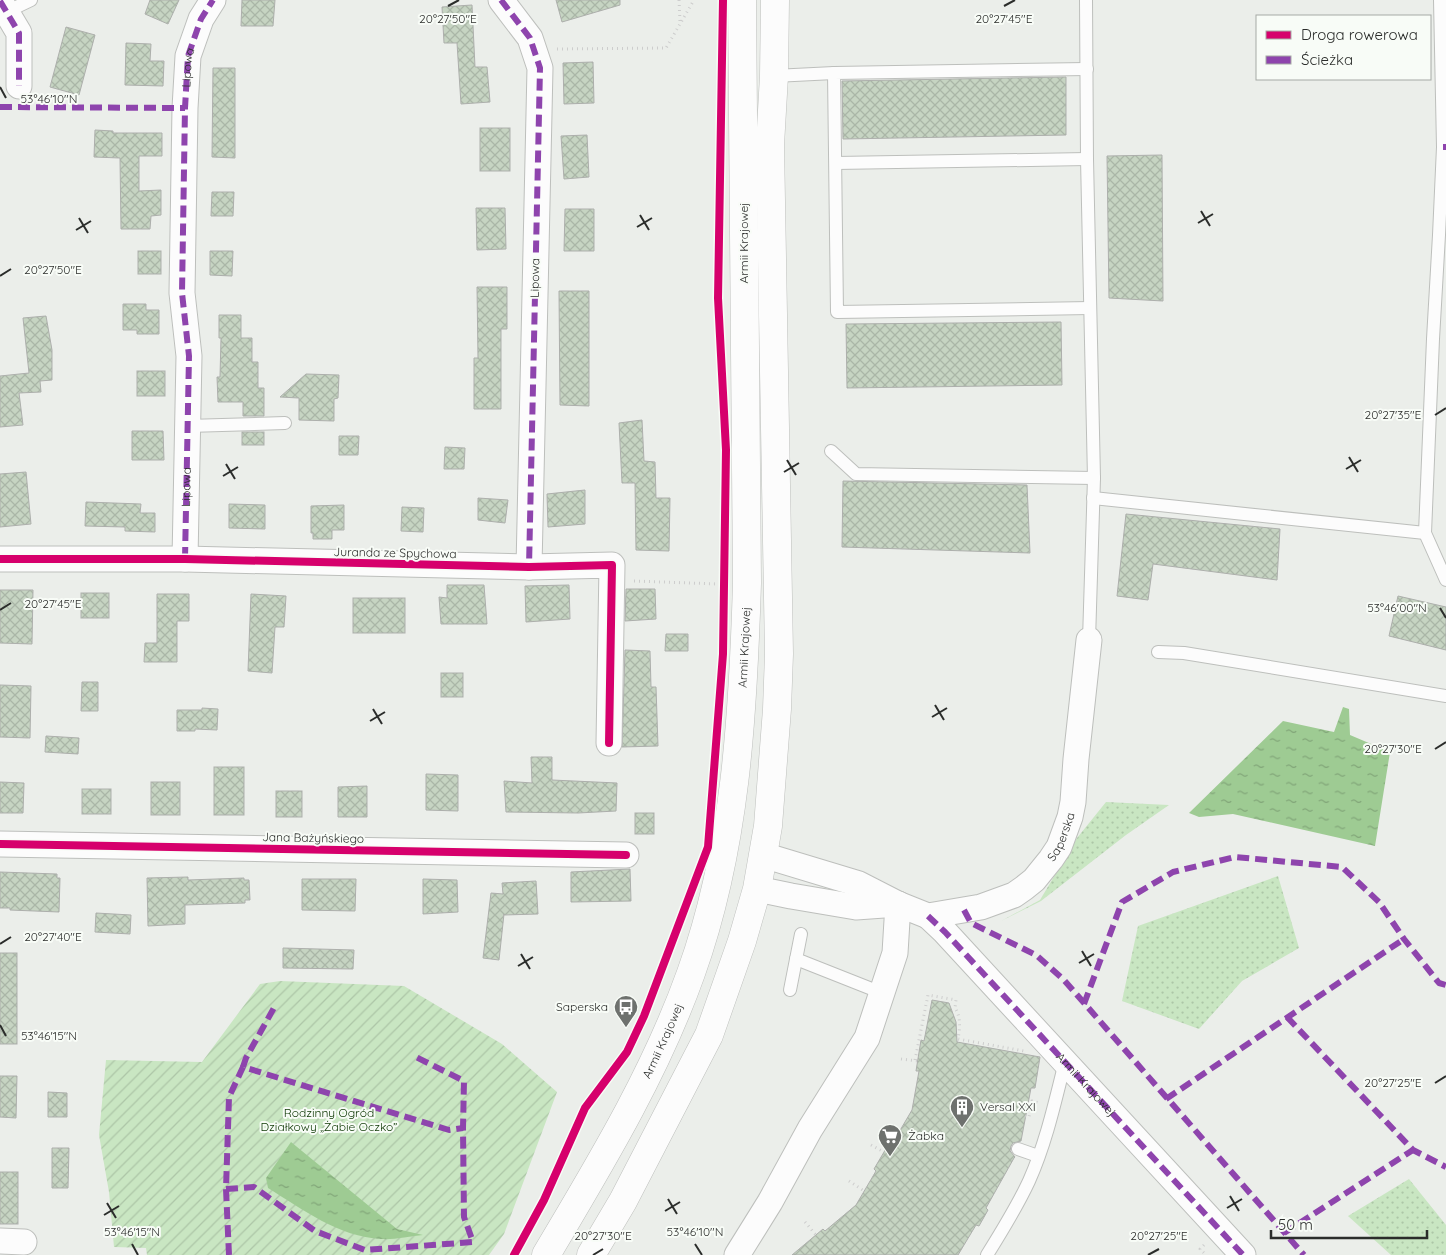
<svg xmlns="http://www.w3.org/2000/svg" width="1446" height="1255" font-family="Quicksand,sans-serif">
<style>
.grass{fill:url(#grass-dots)}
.garden{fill:url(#garden-furrows)}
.water{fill:url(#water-ripples)}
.building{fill:url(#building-cross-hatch);stroke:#adafac}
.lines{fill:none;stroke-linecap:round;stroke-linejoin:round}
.lane-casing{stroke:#bdbfbc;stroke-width:14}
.street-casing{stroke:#bdbfbc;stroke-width:27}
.secondary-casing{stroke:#bdbfbc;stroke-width:29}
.path{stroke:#cdcdcd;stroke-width:3;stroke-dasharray:1 4;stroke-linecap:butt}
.lane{stroke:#fcfcfc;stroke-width:12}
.street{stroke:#fcfcfc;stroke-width:25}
.secondary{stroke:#fcfcfc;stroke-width:28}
.quiet{stroke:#8e44ad;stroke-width:6;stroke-dasharray:12 6;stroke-linecap:butt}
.cycleway-casing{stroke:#f8fcf7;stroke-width:11}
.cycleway{stroke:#d6006c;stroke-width:8}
.ticks{fill:none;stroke:#2b2d2b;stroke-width:2}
.labels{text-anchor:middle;stroke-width:4;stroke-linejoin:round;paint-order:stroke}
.street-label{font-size:12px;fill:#2b2d2b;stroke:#f8fcf7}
.poi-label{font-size:12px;fill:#2b2d2b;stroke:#f8fcf7;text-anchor:start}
.park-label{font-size:12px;fill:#0b3600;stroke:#f8fcf7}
.ticks-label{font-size:12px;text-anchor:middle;fill:#2b2d2b;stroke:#f8fcf7;stroke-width:4;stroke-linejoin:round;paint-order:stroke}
</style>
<defs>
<pattern id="grass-dots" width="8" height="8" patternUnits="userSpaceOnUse" patternTransform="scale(1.25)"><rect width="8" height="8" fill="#c9e6c2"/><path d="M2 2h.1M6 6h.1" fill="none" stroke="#adc6a7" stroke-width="1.8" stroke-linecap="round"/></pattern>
<pattern id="garden-furrows" width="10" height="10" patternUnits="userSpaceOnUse" patternTransform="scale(1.25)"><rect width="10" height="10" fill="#c9e6c2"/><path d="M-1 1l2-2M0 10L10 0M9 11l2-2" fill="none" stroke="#adc6a7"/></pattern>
<pattern id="water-ripples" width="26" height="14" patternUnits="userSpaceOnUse" patternTransform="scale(1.25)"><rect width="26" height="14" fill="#9ecb93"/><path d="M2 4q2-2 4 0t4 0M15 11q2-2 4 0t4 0" fill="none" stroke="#81a578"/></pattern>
<pattern id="building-cross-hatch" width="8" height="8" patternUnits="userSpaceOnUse" patternTransform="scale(1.25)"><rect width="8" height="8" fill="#c6d4c2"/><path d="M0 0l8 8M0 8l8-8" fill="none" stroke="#aab6a7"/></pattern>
</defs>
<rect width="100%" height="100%" fill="#ebeeea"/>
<g class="grass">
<path d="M 1106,802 L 1169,805 L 1126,835 L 1041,901 L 1001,921 L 1040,900 L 1077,838 Z"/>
<path d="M 1278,876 L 1299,948 L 1242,981 L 1199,1029 L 1122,1001 L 1138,926 Z"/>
<path d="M 1409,1179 L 1446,1225 L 1446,1255 L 1391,1255 L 1348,1216 Z"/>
</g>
<path class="garden" d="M 280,981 L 404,986 L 502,1044 L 557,1092 L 504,1234 L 489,1255 L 147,1255 L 146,1248 L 114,1247 L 109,1192 L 99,1135 L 106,1060 L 202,1062 L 260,984 Z"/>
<g class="water">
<path d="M 1343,707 L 1349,709 L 1350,735 L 1390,752 L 1375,846 L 1233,814 L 1199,817 L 1189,813 L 1283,721 L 1334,732 Z"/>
<path d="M 291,1142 L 397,1229 L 423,1235 C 410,1236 394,1240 381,1239 C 339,1237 302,1209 268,1188 L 266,1178 Z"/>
</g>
<g class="building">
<path d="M 150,0 L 179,0 L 168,24 L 145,14 Z"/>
<path d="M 242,0 L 275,0 L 273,26 L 241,26 Z"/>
<path d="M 556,0 L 620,0 L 620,5 L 562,22 Z"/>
<path d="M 472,5 L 475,67 L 487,67 L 490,102 L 461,104 L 457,43 L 444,43 L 442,7 Z"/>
<path d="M 66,27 L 95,35 L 79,95 L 50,87 Z"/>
<path d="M 126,43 L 151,44 L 150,61 L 164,61 L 163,86 L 125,85 Z"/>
<path d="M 593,62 L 594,103 L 564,104 L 563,63 Z"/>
<path d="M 213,68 L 235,68 L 235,158 L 212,157 Z"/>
<path d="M 1066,77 L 1066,135 L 843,139 L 842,81 Z"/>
<rect x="480" y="128" width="30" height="43"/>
<path d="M 95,130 L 113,131 L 113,133 L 162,133 L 162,156 L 139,156 L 139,191 L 161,190 L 161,215 L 151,216 L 150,229 L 121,229 L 120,158 L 94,157 Z"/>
<path d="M 587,135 L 589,177 L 564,179 L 561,136 Z"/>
<path d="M 1162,155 L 1163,301 L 1109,298 L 1107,156 Z"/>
<path d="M 212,192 L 234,192 L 233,216 L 211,216 Z"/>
<path d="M 476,208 L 505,208 L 506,249 L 477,250 Z"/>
<path d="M 565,209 L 594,209 L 594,251 L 564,251 Z"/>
<rect x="138" y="251" width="23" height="23"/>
<path d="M 210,251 L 233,251 L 232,276 L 210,275 Z"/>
<path d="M 477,287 L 507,287 L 507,329 L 501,329 L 501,409 L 474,409 L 474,358 L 478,358 Z"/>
<path d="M 559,291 L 589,291 L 589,406 L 560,405 Z"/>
<path d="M 123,304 L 146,304 L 146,310 L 159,310 L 159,334 L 137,334 L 137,330 L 123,330 Z"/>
<path d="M 219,315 L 241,315 L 241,338 L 252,338 L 252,362 L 258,362 L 258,388 L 264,388 L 264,416 L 243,416 L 243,402 L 218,402 L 217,377 L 220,377 L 221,338 L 219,338 Z"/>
<path d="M 46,316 L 52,350 L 52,380 L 40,381 L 41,392 L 19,393 L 23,425 L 0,427 L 0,376 L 29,373 L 23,318 Z"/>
<path d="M 1061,322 L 1062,385 L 847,388 L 846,324 Z"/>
<rect x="137" y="371" width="28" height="25"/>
<path d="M 306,374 L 339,375 L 338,398 L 334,399 L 334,421 L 299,420 L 299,398 L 280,397 Z"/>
<path d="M 642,420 L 644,461 L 655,462 L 656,498 L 670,498 L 669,551 L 636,550 L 635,483 L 622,483 L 619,423 Z"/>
<path d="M 132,431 L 163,431 L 164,460 L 132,460 Z"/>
<rect x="242" y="432" width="22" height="13"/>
<path d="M 339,436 L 359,436 L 358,455 L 339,455 Z"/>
<path d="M 445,447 L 465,448 L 464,469 L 444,469 Z"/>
<path d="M 26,472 L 31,524 L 0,527 L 0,474 Z"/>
<path d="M 843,481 L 1027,485 L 1030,553 L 842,547 Z"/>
<path d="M 585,490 L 585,524 L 548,527 L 547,494 Z"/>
<path d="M 478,498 L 508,500 L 505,523 L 478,520 Z"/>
<path d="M 86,502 L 141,504 L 140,513 L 155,513 L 155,532 L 125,531 L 125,527 L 85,526 Z"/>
<path d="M 229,504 L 265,505 L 265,529 L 229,528 Z"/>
<path d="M 344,505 L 344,530 L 332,530 L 332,539 L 313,539 L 313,533 L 311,533 L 311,506 Z"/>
<path d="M 402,507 L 424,508 L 423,532 L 401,531 Z"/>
<path d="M 1126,514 L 1280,529 L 1277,580 L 1153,564 L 1148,600 L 1117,596 Z"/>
<path d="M 447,585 L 484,585 L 487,624 L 441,624 L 439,597 L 447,598 Z"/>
<path d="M 569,585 L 570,619 L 526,622 L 525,586 Z"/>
<path d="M 626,589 L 655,589 L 656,619 L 625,621 Z"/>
<path d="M 0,590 L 33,590 L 32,644 L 0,643 Z"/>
<rect x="81" y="593" width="28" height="25"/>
<path d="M 157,594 L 189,594 L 189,621 L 177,621 L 177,662 L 144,662 L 145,643 L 157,643 Z"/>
<path d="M 251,594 L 286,596 L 284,627 L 275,627 L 272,673 L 248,671 Z"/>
<path d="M 1398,596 L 1446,607 L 1446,650 L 1389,636 Z"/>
<rect x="353" y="598" width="52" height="35"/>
<path d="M 666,634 L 688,634 L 688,651 L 665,651 Z"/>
<path d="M 625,650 L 650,651 L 651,687 L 656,687 L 658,746 L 622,747 Z"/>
<rect x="441" y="673" width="22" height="24"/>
<path d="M 82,682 L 98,682 L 98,711 L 81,711 Z"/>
<path d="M 0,685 L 31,686 L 30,738 L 0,737 Z"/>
<path d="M 202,708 L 218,709 L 217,730 L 195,729 L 195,731 L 177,731 L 177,710 L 202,710 Z"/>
<path d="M 46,736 L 79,738 L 78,754 L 45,752 Z"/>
<path d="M 531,757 L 552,757 L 552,780 L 617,783 L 616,811 L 578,813 L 506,812 L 504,781 L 532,783 Z"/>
<rect x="214" y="767" width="30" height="48"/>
<path d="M 426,774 L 458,775 L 458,811 L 426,810 Z"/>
<path d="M 0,782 L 24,783 L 23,813 L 0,813 Z"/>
<rect x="151" y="782" width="29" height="33"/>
<path d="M 367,786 L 367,817 L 338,817 L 338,787 Z"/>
<rect x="82" y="789" width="29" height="25"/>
<rect x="276" y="791" width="26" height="26"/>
<rect x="635" y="813" width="19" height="21"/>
<path d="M 630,869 L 631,901 L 571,902 L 571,872 Z"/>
<path d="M 0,872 L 57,874 L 57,878 L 60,878 L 59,912 L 10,910 L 10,908 L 0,908 Z"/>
<path d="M 188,877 L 188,880 L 244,878 L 244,880 L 249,880 L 250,900 L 245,900 L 245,903 L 185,905 L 185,924 L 148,926 L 147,878 Z"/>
<path d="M 302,879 L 356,879 L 355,911 L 302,910 Z"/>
<path d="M 423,879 L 457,880 L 458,912 L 423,914 Z"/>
<path d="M 536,881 L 538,914 L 504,915 L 504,914 L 499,960 L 483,958 L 491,893 L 503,894 L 502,883 Z"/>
<path d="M 96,913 L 131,915 L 130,934 L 95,932 Z"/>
<path d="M 283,948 L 354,950 L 353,969 L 283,968 Z"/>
<rect x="0" y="953" width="17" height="91"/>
<path d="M 932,1000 L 949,1003 L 956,1022 L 957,1042 L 1040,1057 L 1035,1088 L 1031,1088 L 1021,1141 L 1013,1143 L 1011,1146 L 1010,1151 L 1015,1157 L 1014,1158 L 986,1208 L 988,1210 L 979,1226 L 976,1225 L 958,1255 L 792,1255 L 823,1229 L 825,1231 L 856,1205 L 876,1171 L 874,1169 L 884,1152 L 889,1143 L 892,1144 L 912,1110 L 919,1071 L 916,1071 L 921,1040 L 924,1041 Z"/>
<path d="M 0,1076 L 17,1076 L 16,1118 L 0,1117 Z"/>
<path d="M 48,1092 L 67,1093 L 67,1117 L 48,1117 Z"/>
<path d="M 52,1148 L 69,1148 L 68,1188 L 52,1188 Z"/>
<rect x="0" y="1172" width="18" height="52"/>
</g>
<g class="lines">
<g class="lane-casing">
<g id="lane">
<path d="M 1086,0 L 1087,159 L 1094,478 L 1089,640"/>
<path d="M 1440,0 L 1443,147 L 1439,235 L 1433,339 L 1425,533 L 1446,580"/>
<path d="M 6,12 L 31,0"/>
<path d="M 1087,69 L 834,73 L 837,312 L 1090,308"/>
<path d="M 774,76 L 834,73"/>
<path d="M 836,163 L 1087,159"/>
<path d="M 188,426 L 285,423"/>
<path d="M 831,451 L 856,474 L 1094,478"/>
<path d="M 1093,498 L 1425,533"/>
<path d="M 1158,652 L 1184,653 L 1446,696"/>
<path d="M 796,959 L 882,993"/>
<path d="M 790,990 L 801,934"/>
<path d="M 1018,1149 L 1038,1156"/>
<path d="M 987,1255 C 1002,1231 1017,1207 1029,1181 C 1046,1143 1055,1102 1065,1062"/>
</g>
</g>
<g class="street-casing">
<g id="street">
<path d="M 501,0 L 530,38 L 540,68 L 529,567"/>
<path d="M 0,1 L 19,33 L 19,86"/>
<path d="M 0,559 L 185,559 L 529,567 L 612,565 L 609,743"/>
<path d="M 185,559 L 189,356 L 182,293 L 185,108 L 188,56 L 201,19 L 213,0"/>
<path d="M 0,844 L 626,855"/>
<path id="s1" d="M 763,855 L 859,884 L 898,904 L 928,916 L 981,907 L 1014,895 L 1024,888 L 1034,880 L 1051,859 L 1059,847 L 1070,817 L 1073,802 L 1076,759 L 1089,640"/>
<path d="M 757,889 L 791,896 L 856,907 L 898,904"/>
<path d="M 928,916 L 945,932 L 1243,1255"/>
<path d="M 0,1241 L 24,1242"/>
<path d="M 737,1255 L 770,1202 L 810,1129 L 867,1038 L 895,953 L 898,904"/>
</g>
</g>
<g class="secondary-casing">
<g id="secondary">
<path id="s2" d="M 546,1255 C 600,1164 655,1074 691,973 C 736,848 743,715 747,583 L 742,0"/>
<path d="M 591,1255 L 623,1201 L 709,1035 L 742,941 L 757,889 L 768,826 L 777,709 L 779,654 L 770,145 L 774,76 L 775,0"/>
</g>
</g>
<g class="path">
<path d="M 679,0 L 680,22"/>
<path d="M 557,49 L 666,48 L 694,0"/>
<path d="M 634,581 L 718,584"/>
<path d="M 901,1059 L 918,1061"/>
<path d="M 915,1060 L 928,995 L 956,1000 L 955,1008 C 961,1017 960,1028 958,1039 L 1024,1051"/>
<path d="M 1025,1116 L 1029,1117 L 1032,1101 L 1039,1103"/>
<path d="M 871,1145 L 884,1152"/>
<path d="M 849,1181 L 864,1191"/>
<path d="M 805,1222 L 816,1235"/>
<path d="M 1204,1245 L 1200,1249 L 1206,1255"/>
</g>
<use href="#lane" class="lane"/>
<use href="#street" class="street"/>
<use href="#secondary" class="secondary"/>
<g class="quiet">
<path d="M 501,0 L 530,38 L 540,68 L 529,567"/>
<path d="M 0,1 L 19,33 L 19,86"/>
<path d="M 0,107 L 185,108"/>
<path d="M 1443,147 L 1446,147"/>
<path id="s3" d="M 185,559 L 189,356 L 182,293 L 185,108 L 188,56 L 201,19 L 213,0"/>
<path d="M 964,910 L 971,923 L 1036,955 L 1064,980 L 1304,1255"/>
<path id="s4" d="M 928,916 L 945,932 L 1243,1255"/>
<path d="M 1084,1004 L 1122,902 L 1173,872 L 1235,857 L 1342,867 L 1379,902 L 1404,939 L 1439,983 L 1446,985"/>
<path d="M 1287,1017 L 1413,1150 L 1446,1167"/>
<path d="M 243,1067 L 246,1058 L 275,1006"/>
<path d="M 1166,1099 L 1404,939"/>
<path d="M 226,1189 L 254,1187 L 315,1231 L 365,1250 L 473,1242 L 464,1217 L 463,1128 L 464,1081 L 416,1057"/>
<path d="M 1284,1233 L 1413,1150"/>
<path d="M 229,1255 L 226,1189 L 229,1097 L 243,1067 L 449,1130 L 463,1128"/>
</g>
<g class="cycleway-casing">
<g id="cycleway">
<path d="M 0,559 L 185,559 L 529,567 L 612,565 L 609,743"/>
<path d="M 0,844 L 626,855"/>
<path d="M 514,1255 L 544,1200 L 585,1108 L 627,1052 L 644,1016 L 708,847 L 723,654 L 726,450 L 718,298 L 723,0"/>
</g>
</g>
<use href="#cycleway" class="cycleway"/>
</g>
<path class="ticks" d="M 448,6 L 459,0M 1004,6 L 1015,0M 0,87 L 6,98M 1201,211 L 1210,226M 640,215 L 649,230M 79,218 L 88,233M 1198,223 L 1213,214M 637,227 L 652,218M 76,230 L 91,221M 0,276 L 11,269M 1435,415 L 1446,408M 1349,457 L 1358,472M 787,460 L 796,475M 226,464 L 235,479M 1346,469 L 1361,460M 784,472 L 799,463M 223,476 L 238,467M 1440,608 L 1446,618M 0,610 L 11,603M 935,705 L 944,720M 373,709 L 382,724M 932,717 L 947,708M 370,721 L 385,712M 1435,749 L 1446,742M 0,944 L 11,937M 1082,951 L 1091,966M 521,954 L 530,969M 1079,963 L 1094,954M 518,966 L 533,957M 0,1025 L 6,1036M 1435,1083 L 1446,1076M 1230,1196 L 1239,1211M 668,1199 L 677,1214M 107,1203 L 116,1218M 1227,1208 L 1242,1199M 665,1211 L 680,1202M 104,1215 L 119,1206M 132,1244 L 138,1255M 695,1244 L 702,1255M 593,1255 L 603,1249M 1148,1255 L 1159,1249"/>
<defs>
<g id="bus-pin" transform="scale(1.25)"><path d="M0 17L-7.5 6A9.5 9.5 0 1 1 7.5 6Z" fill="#6e716e" stroke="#f8fcf7"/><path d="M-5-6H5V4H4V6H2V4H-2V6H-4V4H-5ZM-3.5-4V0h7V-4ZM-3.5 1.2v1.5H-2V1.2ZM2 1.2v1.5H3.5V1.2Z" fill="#fff"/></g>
<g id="building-pin" transform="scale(1.25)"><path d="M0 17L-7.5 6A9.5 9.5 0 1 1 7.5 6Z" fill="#6e716e" stroke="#f8fcf7"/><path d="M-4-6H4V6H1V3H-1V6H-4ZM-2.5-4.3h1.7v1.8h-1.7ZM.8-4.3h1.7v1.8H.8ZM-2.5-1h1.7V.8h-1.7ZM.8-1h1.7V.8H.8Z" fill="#fff"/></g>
<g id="supermarket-pin" transform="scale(1.25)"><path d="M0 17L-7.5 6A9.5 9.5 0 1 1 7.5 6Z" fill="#6e716e" stroke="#f8fcf7"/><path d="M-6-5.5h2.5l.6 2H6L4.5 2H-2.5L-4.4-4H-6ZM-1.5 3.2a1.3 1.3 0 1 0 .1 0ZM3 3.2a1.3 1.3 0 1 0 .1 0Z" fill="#fff"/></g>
</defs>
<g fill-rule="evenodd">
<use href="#bus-pin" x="626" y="1007"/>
<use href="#building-pin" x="962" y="1107"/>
<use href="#supermarket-pin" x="890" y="1136"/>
</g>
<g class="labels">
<g class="street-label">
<text dy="4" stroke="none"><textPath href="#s3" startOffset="492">Lipowa</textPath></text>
<text transform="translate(744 243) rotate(-90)" y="4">Armii Krajowej</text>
<text transform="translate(535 278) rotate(-89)" y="4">Lipowa</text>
<text dy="4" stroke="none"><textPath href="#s3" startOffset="72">Lipowa</textPath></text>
<text transform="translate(395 553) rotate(1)" y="4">Juranda ze Spychowa</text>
<text dy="4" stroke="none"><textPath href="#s2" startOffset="649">Armii Krajowej</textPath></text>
<text dy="4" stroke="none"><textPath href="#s1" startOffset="342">Saperska</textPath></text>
<text transform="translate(313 838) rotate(1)" y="4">Jana Bażyńskiego</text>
<text dy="4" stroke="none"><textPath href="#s2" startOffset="244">Armii Krajowej</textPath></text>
<text dy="4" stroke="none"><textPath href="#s4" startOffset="231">Armii Krajowej</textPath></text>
</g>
<g class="poi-label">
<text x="608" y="1011" text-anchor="end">Saperska</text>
<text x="980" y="1111">Versal XXI</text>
<text x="908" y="1140">Żabka</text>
</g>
<g class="park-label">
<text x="329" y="1117">Rodzinny Ogród<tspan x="329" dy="14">Działkowy „Żabie Oczko”</tspan></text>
</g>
</g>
<g class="ticks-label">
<text x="448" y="23">20°27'50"E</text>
<text x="1004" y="23">20°27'45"E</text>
<text x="49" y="103">53°46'10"N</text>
<text x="53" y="274">20°27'50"E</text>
<text x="1393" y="419">20°27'35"E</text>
<text x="53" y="608">20°27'45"E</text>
<text x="1397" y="612">53°46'00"N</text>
<text x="1393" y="753">20°27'30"E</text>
<text x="53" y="941">20°27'40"E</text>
<text x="49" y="1040">53°46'15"N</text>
<text x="1393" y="1087">20°27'25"E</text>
<text x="132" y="1236">53°46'15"N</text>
<text x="695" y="1236">53°46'10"N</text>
<text x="603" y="1240">20°27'30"E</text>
<text x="1159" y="1240">20°27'25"E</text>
</g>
<rect x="1256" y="15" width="175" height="65" fill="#f8fcf7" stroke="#a6a9a5"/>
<rect x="1266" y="31" width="25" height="8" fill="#d6006c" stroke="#a6a9a5"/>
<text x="1301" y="40" font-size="15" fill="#2b2d2b">Droga rowerowa</text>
<rect x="1266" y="56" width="25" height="8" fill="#8e44ad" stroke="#a6a9a5"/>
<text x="1301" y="65" font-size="15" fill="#2b2d2b">Ścieżka</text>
<path d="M1271 1230v8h156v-8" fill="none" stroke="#2b2d2b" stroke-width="2.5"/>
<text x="1278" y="1230" font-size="15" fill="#2b2d2b" stroke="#f8fcf7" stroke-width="4" paint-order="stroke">50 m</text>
</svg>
